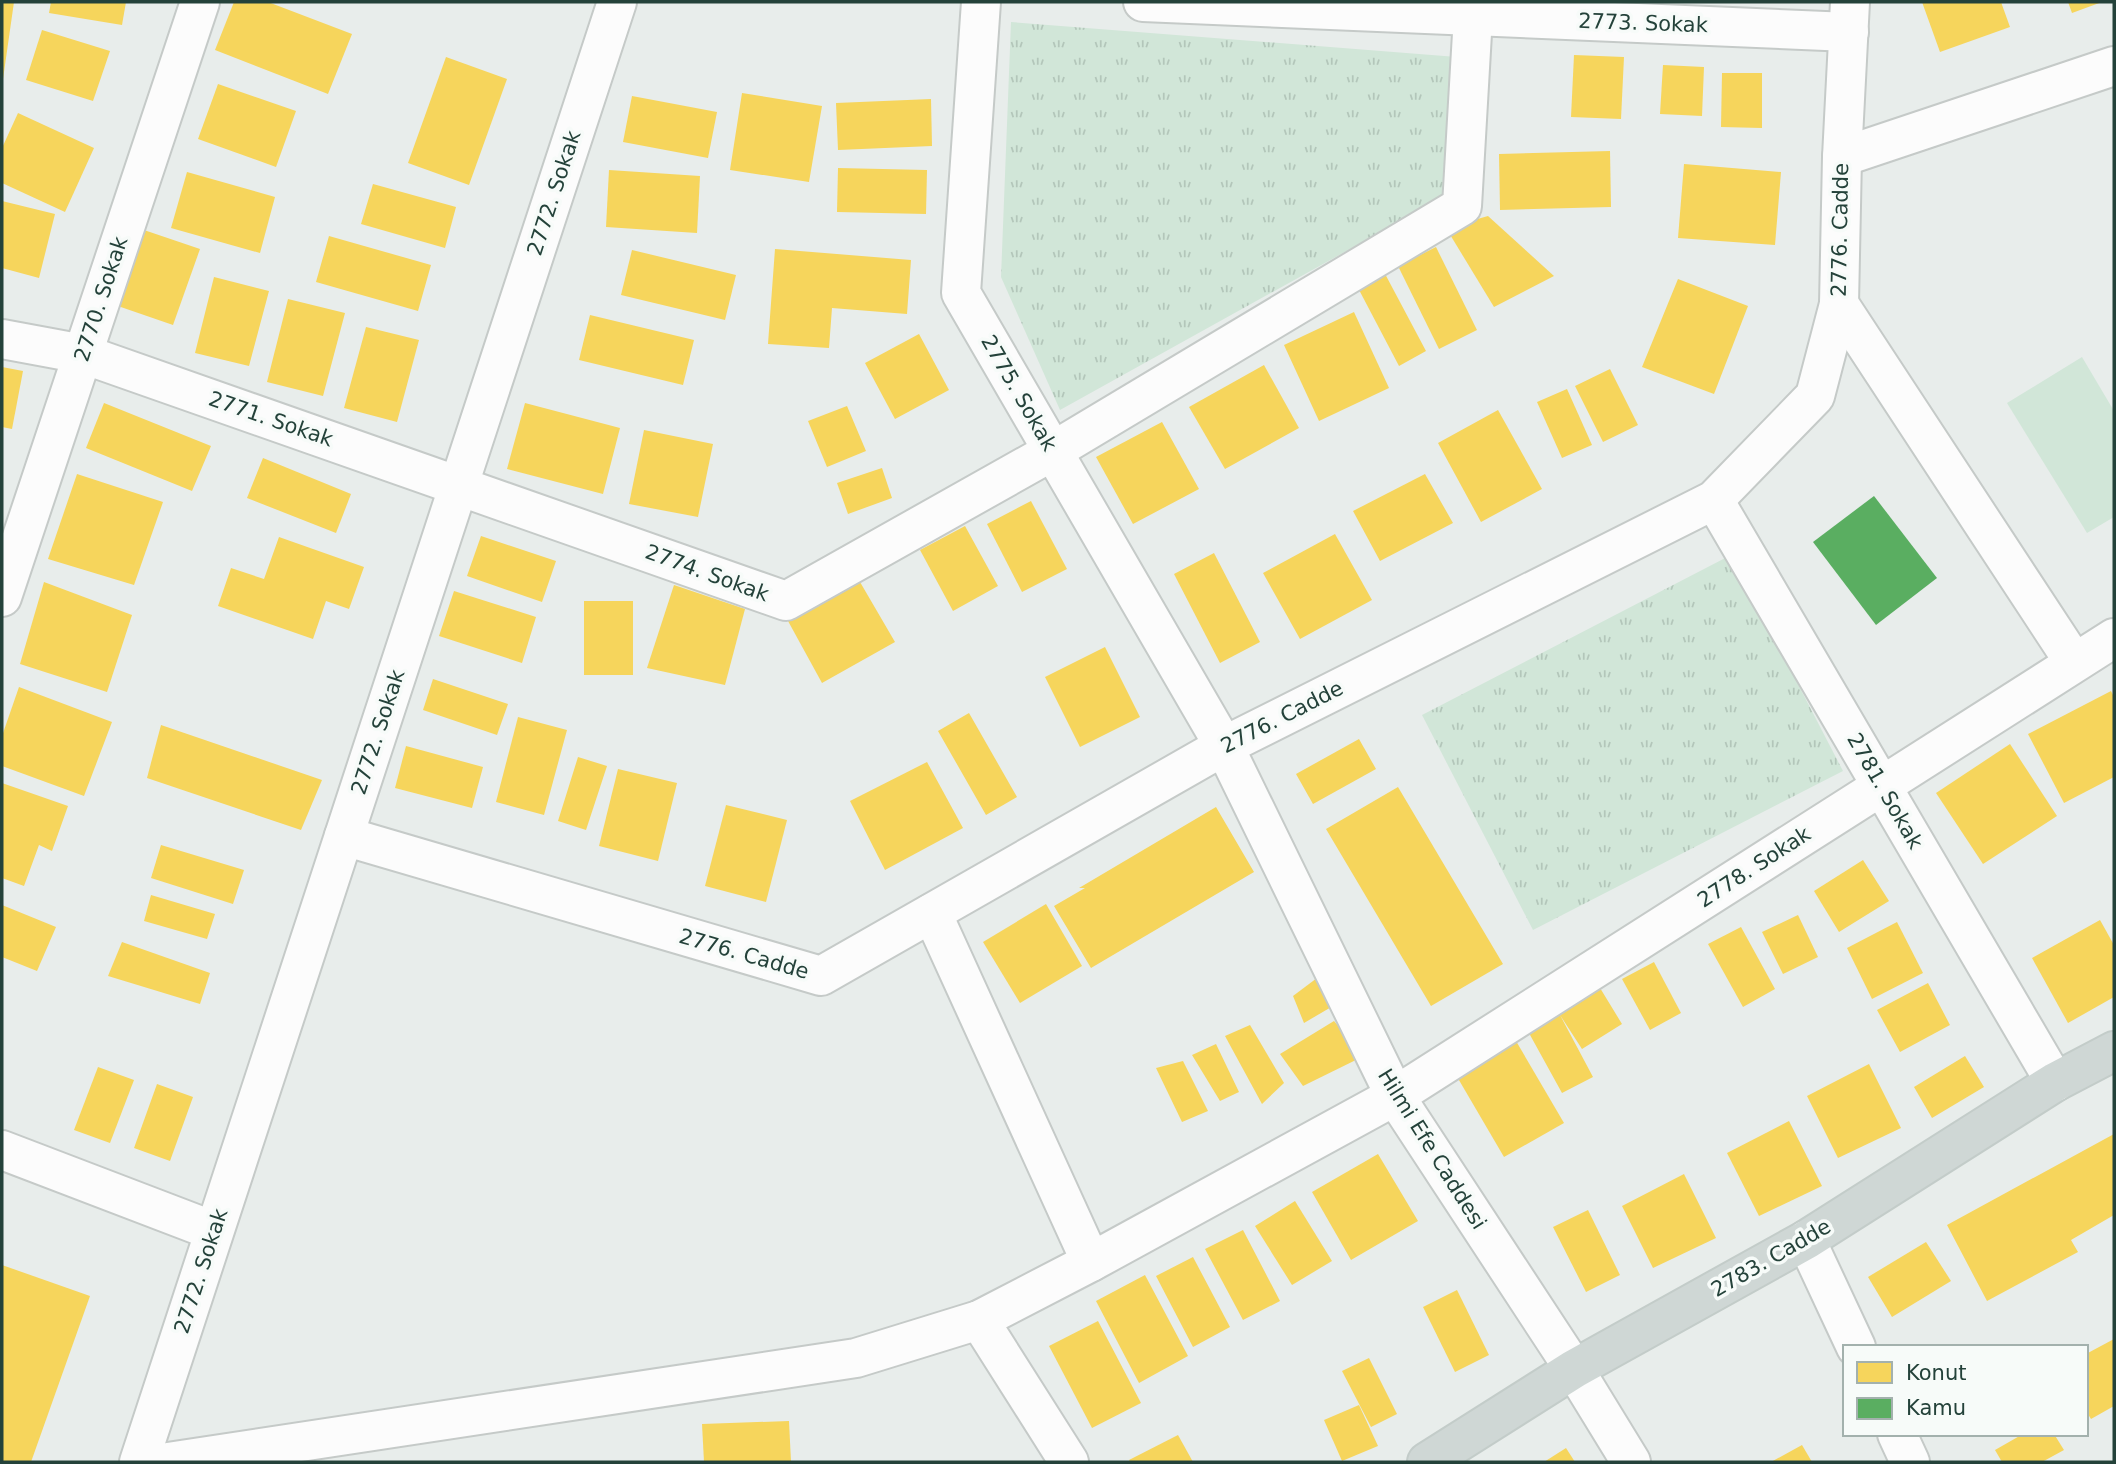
<svg xmlns="http://www.w3.org/2000/svg" width="2116" height="1464" font-family="'DejaVu Sans',sans-serif">
<style>
.grass{fill:url(#grass-tufts)}
.pitch{fill:#d1e6d8}
.homes{fill:#f6d55c}
.public{fill:#5aae61}
.lines{fill:none;stroke-linecap:round;stroke-linejoin:round}
.minor-casing{stroke:#c5cac8;stroke-width:42}
.major-casing{stroke:#c3ccc9;stroke-width:42}
.minor{stroke:#fcfcfc;stroke-width:38}
.major{stroke:#cfd7d5;stroke-width:38}
.labels{text-anchor:middle;stroke-width:7;stroke-linejoin:round;paint-order:stroke}
.street-label{font-size:21px;fill:#24423a;stroke:#f7fbf9}
</style>
<defs>
<pattern id="grass-tufts" width="24" height="20" patternUnits="userSpaceOnUse" patternTransform="scale(1.75)"><rect width="24" height="20" fill="#d1e6d8"/><path d="M3 7l-1-3M5 7V3M7 7l1-3M15 17l-1-3M17 17v-4M19 17l1-3" fill="none" stroke="#b3c6ba"/></pattern>
</defs>
<rect width="100%" height="100%" fill="#e8edeb"/>
<g class="grass">
<path d="M 1011,22 L 1457,57 L 1451,193 L 1060,410 L 1001,277 Z"/>
<path d="M 1731,555 L 1843,771 L 1533,930 L 1422,715 Z"/>
</g>
<path class="pitch" d="M 2082,357 L 2114,411 L 2114,517 L 2087,533 L 2007,403 Z"/>
<g class="homes">
<path d="M 2,2 L 14,2 L 3,79 L 2,79 Z"/>
<path d="M 51,2 L 126,2 L 122,25 L 49,13 Z"/>
<path d="M 234,2 L 268,2 L 352,34 L 328,94 L 215,50 Z"/>
<path d="M 1922,2 L 2001,2 L 2010,27 L 1940,52 Z"/>
<path d="M 2068,2 L 2102,2 L 2072,13 Z"/>
<path d="M 42,30 L 110,51 L 93,101 L 26,80 Z"/>
<path d="M 1574,55 L 1624,57 L 1621,119 L 1571,117 Z"/>
<path d="M 446,57 L 507,79 L 469,185 L 408,163 Z"/>
<path d="M 1663,65 L 1704,67 L 1702,116 L 1660,114 Z"/>
<path d="M 1722,73 L 1762,73 L 1762,128 L 1721,127 Z"/>
<path d="M 218,84 L 296,111 L 276,167 L 198,139 Z"/>
<path d="M 742,93 L 822,106 L 809,182 L 730,170 Z"/>
<path d="M 632,96 L 717,112 L 708,158 L 623,142 Z"/>
<path d="M 931,99 L 932,146 L 838,150 L 836,103 Z"/>
<path d="M 18,113 L 94,148 L 65,212 L 2,183 L 2,148 Z"/>
<path d="M 1610,151 L 1611,207 L 1500,210 L 1499,154 Z"/>
<path d="M 1684,164 L 1781,172 L 1775,245 L 1678,238 Z"/>
<path d="M 838,168 L 927,170 L 926,214 L 837,212 Z"/>
<path d="M 609,170 L 700,176 L 697,233 L 606,227 Z"/>
<path d="M 187,172 L 275,197 L 260,253 L 171,228 Z"/>
<path d="M 373,184 L 456,207 L 445,248 L 361,224 Z"/>
<path d="M 2,201 L 55,214 L 39,278 L 2,268 Z"/>
<path d="M 1488,216 L 1554,276 L 1494,307 L 1446,228 Z"/>
<path d="M 141,229 L 200,249 L 173,325 L 115,305 Z"/>
<path d="M 329,236 L 431,265 L 418,311 L 316,282 Z"/>
<path d="M 1436,247 L 1477,330 L 1439,349 L 1398,266 Z"/>
<path d="M 775,249 L 911,260 L 907,314 L 832,308 L 829,348 L 768,344 Z"/>
<path d="M 632,250 L 736,275 L 725,320 L 621,295 Z"/>
<path d="M 1384,272 L 1426,351 L 1399,366 L 1357,286 Z"/>
<path d="M 214,277 L 269,291 L 249,366 L 195,353 Z"/>
<path d="M 1678,279 L 1748,306 L 1714,394 L 1642,367 Z"/>
<path d="M 288,299 L 345,313 L 323,396 L 267,382 Z"/>
<path d="M 1354,312 L 1389,388 L 1319,421 L 1284,345 Z"/>
<path d="M 590,315 L 694,340 L 683,385 L 579,360 Z"/>
<path d="M 366,327 L 419,340 L 397,422 L 344,408 Z"/>
<path d="M 919,334 L 949,390 L 895,419 L 865,363 Z"/>
<path d="M 1264,365 L 1299,428 L 1225,469 L 1189,407 Z"/>
<path d="M 2,367 L 23,371 L 12,429 L 2,427 Z"/>
<path d="M 1610,369 L 1638,425 L 1603,442 L 1575,386 Z"/>
<path d="M 1567,389 L 1592,445 L 1562,458 L 1537,402 Z"/>
<path d="M 104,403 L 211,446 L 192,491 L 86,448 Z"/>
<path d="M 525,403 L 620,428 L 603,494 L 507,469 Z"/>
<path d="M 847,406 L 866,451 L 827,467 L 808,421 Z"/>
<path d="M 1498,410 L 1542,489 L 1481,522 L 1438,443 Z"/>
<path d="M 1162,422 L 1199,489 L 1133,524 L 1096,457 Z"/>
<path d="M 644,430 L 713,444 L 698,517 L 629,504 Z"/>
<path d="M 263,458 L 351,494 L 336,533 L 247,498 Z"/>
<path d="M 882,468 L 892,498 L 848,514 L 837,483 Z"/>
<path d="M 77,474 L 163,502 L 134,585 L 48,559 Z"/>
<path d="M 1425,474 L 1453,523 L 1380,561 L 1353,511 Z"/>
<path d="M 1031,501 L 1067,569 L 1022,592 L 987,524 Z"/>
<path d="M 965,526 L 998,586 L 953,611 L 920,550 Z"/>
<path d="M 1335,534 L 1372,600 L 1300,639 L 1263,573 Z"/>
<path d="M 481,536 L 556,561 L 542,602 L 467,576 Z"/>
<path d="M 279,537 L 364,567 L 349,609 L 326,601 L 313,639 L 218,606 L 231,568 L 264,579 Z"/>
<path d="M 1214,553 L 1260,642 L 1220,663 L 1174,574 Z"/>
<path d="M 44,582 L 132,615 L 107,692 L 20,664 Z"/>
<path d="M 860,582 L 895,642 L 822,683 L 788,621 Z"/>
<path d="M 674,585 L 745,609 L 725,685 L 647,668 Z"/>
<path d="M 454,591 L 536,617 L 522,663 L 439,636 Z"/>
<rect x="584" y="601" width="49" height="74"/>
<path d="M 1105,647 L 1140,717 L 1080,747 L 1045,677 Z"/>
<path d="M 433,679 L 508,704 L 497,735 L 423,710 Z"/>
<path d="M 19,687 L 112,722 L 84,796 L 2,766 L 2,736 Z"/>
<path d="M 2111,691 L 2114,697 L 2114,777 L 2064,803 L 2028,734 Z"/>
<path d="M 969,713 L 1017,797 L 986,815 L 938,731 Z"/>
<path d="M 518,717 L 567,730 L 544,815 L 496,802 Z"/>
<path d="M 161,725 L 322,780 L 301,830 L 147,778 Z"/>
<path d="M 1359,739 L 1376,769 L 1313,804 L 1296,774 Z"/>
<path d="M 2010,744 L 2057,816 L 1983,864 L 1936,793 Z"/>
<path d="M 406,746 L 483,767 L 472,808 L 395,788 Z"/>
<path d="M 578,757 L 607,766 L 586,830 L 558,821 Z"/>
<path d="M 927,762 L 963,828 L 885,870 L 850,801 Z"/>
<path d="M 618,769 L 677,783 L 658,861 L 599,846 Z"/>
<path d="M 2,783 L 68,806 L 52,851 L 39,845 L 24,886 L 2,878 Z"/>
<path d="M 1398,787 L 1503,964 L 1431,1006 L 1326,829 Z"/>
<path d="M 726,805 L 787,820 L 766,902 L 705,886 Z"/>
<path d="M 1216,807 L 1254,872 L 1091,968 L 1054,906 L 1085,888 L 1079,888 Z"/>
<path d="M 161,845 L 244,870 L 233,904 L 151,878 Z"/>
<path d="M 1863,860 L 1889,901 L 1839,932 L 1814,891 Z"/>
<path d="M 151,895 L 215,914 L 207,939 L 144,921 Z"/>
<path d="M 1046,904 L 1082,966 L 1020,1003 L 983,942 Z"/>
<path d="M 2,905 L 56,927 L 37,971 L 2,957 Z"/>
<path d="M 1798,915 L 1818,957 L 1783,974 L 1762,932 Z"/>
<path d="M 2100,920 L 2114,945 L 2114,997 L 2068,1023 L 2032,958 Z"/>
<path d="M 1897,922 L 1923,973 L 1872,999 L 1847,948 Z"/>
<path d="M 1741,927 L 1775,989 L 1743,1007 L 1708,944 Z"/>
<path d="M 122,942 L 210,973 L 200,1004 L 108,976 Z"/>
<path d="M 1654,962 L 1681,1013 L 1650,1030 L 1622,979 Z"/>
<path d="M 1321,975 L 1333,1006 L 1304,1023 L 1293,996 Z"/>
<path d="M 1597,983 L 1622,1024 L 1582,1049 L 1560,1015 L 1593,1077 L 1562,1093 L 1524,1024 Z"/>
<path d="M 1928,983 L 1950,1025 L 1900,1052 L 1877,1010 Z"/>
<path d="M 1334,1021 L 1364,1056 L 1303,1086 L 1280,1054 Z"/>
<path d="M 1250,1025 L 1284,1083 L 1262,1104 L 1225,1036 Z"/>
<path d="M 1516,1041 L 1564,1123 L 1504,1157 L 1456,1075 Z"/>
<path d="M 1216,1044 L 1239,1092 L 1220,1101 L 1192,1055 Z"/>
<path d="M 1965,1056 L 1984,1087 L 1932,1118 L 1914,1087 Z"/>
<path d="M 1183,1061 L 1208,1111 L 1182,1122 L 1156,1068 Z"/>
<path d="M 1869,1064 L 1901,1128 L 1838,1158 L 1807,1096 Z"/>
<path d="M 98,1067 L 134,1080 L 110,1143 L 74,1130 Z"/>
<path d="M 157,1084 L 193,1097 L 170,1161 L 134,1148 Z"/>
<path d="M 1789,1121 L 1822,1186 L 1759,1216 L 1727,1153 Z"/>
<path d="M 2114,1134 L 2114,1215 L 2071,1240 L 2078,1252 L 1987,1301 L 1947,1225 Z"/>
<path d="M 1378,1154 L 1418,1221 L 1351,1260 L 1312,1192 Z"/>
<path d="M 1684,1174 L 1716,1238 L 1653,1268 L 1622,1206 Z"/>
<path d="M 1295,1201 L 1332,1261 L 1292,1285 L 1255,1226 Z"/>
<path d="M 1588,1210 L 1620,1275 L 1586,1292 L 1553,1227 Z"/>
<path d="M 1243,1230 L 1280,1301 L 1243,1320 L 1205,1249 Z"/>
<path d="M 1926,1242 L 1951,1281 L 1892,1317 L 1868,1277 Z"/>
<path d="M 1193,1257 L 1230,1327 L 1193,1347 L 1156,1276 Z"/>
<path d="M 2,1265 L 90,1296 L 31,1462 L 2,1462 Z"/>
<path d="M 1145,1275 L 1188,1356 L 1139,1383 L 1096,1301 Z"/>
<path d="M 1457,1290 L 1489,1355 L 1455,1372 L 1423,1307 Z"/>
<path d="M 1098,1321 L 1141,1403 L 1092,1428 L 1049,1346 Z"/>
<path d="M 2114,1339 L 2114,1406 L 2091,1419 L 2086,1411 L 2086,1354 Z"/>
<path d="M 1369,1358 L 1397,1414 L 1371,1427 L 1342,1371 Z"/>
<path d="M 1359,1405 L 1378,1446 L 1342,1461 L 1324,1420 Z"/>
<path d="M 789,1421 L 791,1462 L 704,1462 L 702,1424 Z"/>
<path d="M 2023,1434 L 2054,1434 L 2064,1450 L 2042,1462 L 2002,1462 L 1995,1450 Z"/>
<path d="M 1178,1435 L 1193,1462 L 1130,1462 L 1129,1460 Z"/>
<path d="M 1802,1445 L 1812,1462 L 1771,1462 Z"/>
<path d="M 1566,1448 L 1575,1462 L 1544,1462 Z"/>
</g>
<path class="public" d="M 1874,496 L 1937,578 L 1876,625 L 1813,542 Z"/>
<g class="lines">
<g class="minor-casing">
<g id="minor">
<path d="M 981,2 L 961,293 L 1224,746 L 1395,1096 L 1574,1369 L 1631,1462"/>
<path d="M 1143,2 L 1849,32"/>
<path d="M 1842,157 L 2114,66"/>
<path d="M 1839,304 L 2074,662"/>
<path d="M 2,339 L 83,354 L 786,601 L 1053,451 L 1462,206 L 1473,16"/>
<path d="M 1714,500 L 2055,1082"/>
<path d="M 2,597 L 200,2"/>
<path d="M 344,836 L 821,976 L 1224,746 L 1714,500 L 1815,396 L 1839,304 L 1842,157 L 1850,2"/>
<path d="M 932,913 L 1091,1262"/>
<path d="M 2,1150 L 214,1231"/>
<path d="M 1806,1240 L 1856,1347"/>
<path d="M 979,1320 L 1069,1462"/>
<path d="M 1897,1434 L 1910,1462"/>
<path d="M 139,1462 L 617,2"/>
<path d="M 168,1462 L 856,1358 L 979,1320 L 1091,1262 L 1395,1096 L 2114,638"/>
</g>
</g>
<g class="major-casing">
<path id="major" d="M 1427,1462 L 1574,1369 L 1806,1240 L 2055,1082 L 2114,1051"/>
</g>
<use href="#minor" class="minor"/>
<use href="#major" class="major"/>
</g>
<g class="labels">
<g class="street-label">
<text transform="translate(1643 23) rotate(2)" y="7">2773. Sokak</text>
<text transform="translate(554 193) rotate(-72)" y="7">2772. Sokak</text>
<text transform="translate(1840 230) rotate(-89)" y="7">2776. Cadde</text>
<text transform="translate(101 299) rotate(-72)" y="7">2770. Sokak</text>
<text transform="translate(1019 393) rotate(60)" y="7">2775. Sokak</text>
<text transform="translate(271 419) rotate(19)" y="7">2771. Sokak</text>
<text transform="translate(707 573) rotate(20)" y="7">2774. Sokak</text>
<text transform="translate(1282 717) rotate(-27)" y="7">2776. Cadde</text>
<text transform="translate(378 732) rotate(-72)" y="7">2772. Sokak</text>
<text transform="translate(1885 791) rotate(60)" y="7">2781. Sokak</text>
<text transform="translate(1754 867) rotate(-33)" y="7">2778. Sokak</text>
<text transform="translate(744 954) rotate(16)" y="7">2776. Cadde</text>
<text transform="translate(1432 1149) rotate(58)" y="7">Hilmi Efe Caddesi</text>
<text transform="translate(1771 1258) rotate(-30)" y="7">2783. Cadde</text>
<text transform="translate(201 1271) rotate(-72)" y="7">2772. Sokak</text>
</g>
</g>
<rect width="2116" height="1464" fill="none" stroke="#24423a" stroke-width="7"/>
<rect x="1843" y="1345" width="245" height="91" fill="#f7fbf9" stroke="#a3b1ad" stroke-width="2"/>
<rect x="1857" y="1362" width="35" height="21" fill="#f6d55c" stroke="#a3b1ad" stroke-width="2"/>
<text x="1906" y="1380" font-size="21" fill="#24423a">Konut</text>
<rect x="1857" y="1398" width="35" height="21" fill="#5aae61" stroke="#a3b1ad" stroke-width="2"/>
<text x="1906" y="1415" font-size="21" fill="#24423a">Kamu</text>
</svg>
